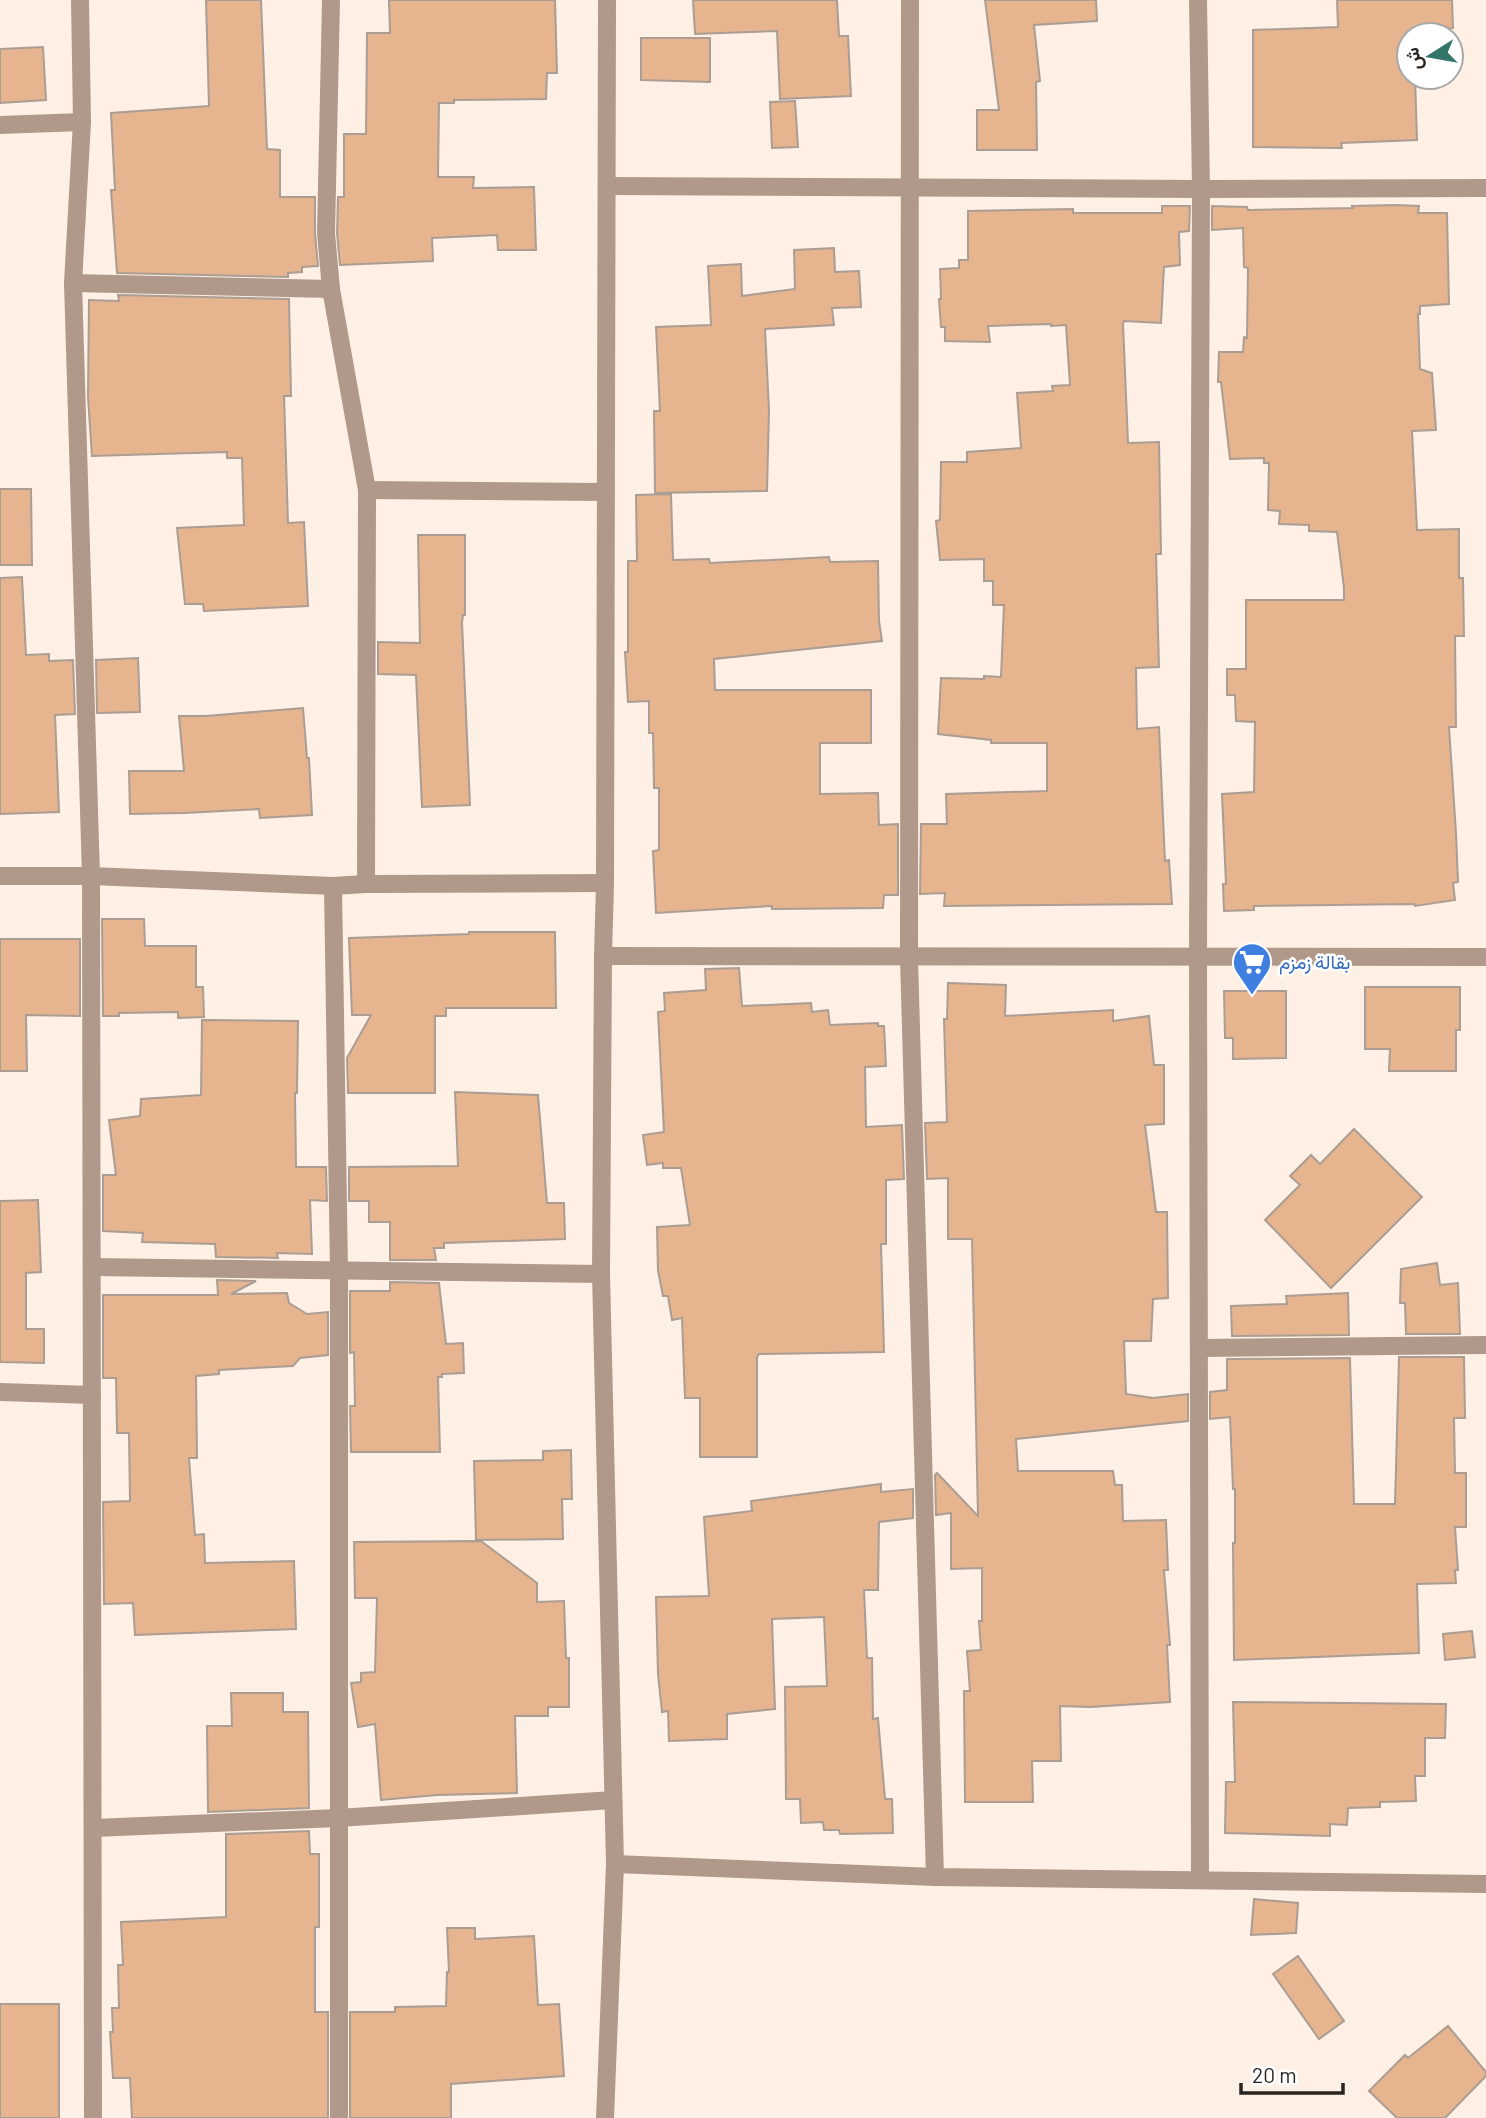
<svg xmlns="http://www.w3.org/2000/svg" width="1486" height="2118" font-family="Barlow,Vazirmatn,sans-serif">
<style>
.building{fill:#e6b58f;stroke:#aa9d93;stroke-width:2}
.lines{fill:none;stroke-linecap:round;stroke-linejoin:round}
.minor{stroke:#b0998a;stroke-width:18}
.tertiary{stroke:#b0998a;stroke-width:18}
.labels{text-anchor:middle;stroke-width:5;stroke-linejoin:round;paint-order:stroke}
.shop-label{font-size:19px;fill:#366cbe;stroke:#fff;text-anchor:start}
</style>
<rect width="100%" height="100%" fill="#fff0e5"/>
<g class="building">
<path d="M 206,0 L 261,0 L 267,149 L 280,150 L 280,197 L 315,197 L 315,233 L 318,266 L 302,267 L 302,272 L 288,273 L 288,277 L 117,273 L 111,190 L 115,190 L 111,113 L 209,106 Z"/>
<path d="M 389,0 L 555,0 L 557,73 L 547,73 L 546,99 L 454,100 L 454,103 L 439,103 L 438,177 L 474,177 L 473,188 L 534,187 L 536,250 L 498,250 L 497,235 L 432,238 L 433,261 L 340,265 L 337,233 L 338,197 L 344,197 L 344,134 L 366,134 L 367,33 L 390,33 Z"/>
<path d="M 693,0 L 837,0 L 839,36 L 848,36 L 851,96 L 780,99 L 777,31 L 695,34 Z"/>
<path d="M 985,0 L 1096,0 L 1097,21 L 1034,25 L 1040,81 L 1036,82 L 1037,150 L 977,150 L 977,110 L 999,110 Z"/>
<path d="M 1337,0 L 1452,0 L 1453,28 L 1413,30 L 1413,35 L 1409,35 L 1409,77 L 1415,77 L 1417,140 L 1341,143 L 1342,148 L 1253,147 L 1253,30 L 1338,27 Z"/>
<path d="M 641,38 L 710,38 L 710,82 L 641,80 Z"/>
<path d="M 43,47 L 46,100 L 0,103 L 0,49 Z"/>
<path d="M 795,101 L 798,147 L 772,148 L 770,102 Z"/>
<path d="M 1396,205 L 1419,206 L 1418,213 L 1447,213 L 1449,304 L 1420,306 L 1420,314 L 1418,314 L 1420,369 L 1432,373 L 1436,430 L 1412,431 L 1417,530 L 1459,529 L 1459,578 L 1463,578 L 1464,636 L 1455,636 L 1456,727 L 1449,727 L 1456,833 L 1458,882 L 1453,883 L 1455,900 L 1415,906 L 1414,904 L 1254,906 L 1254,910 L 1224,911 L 1223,884 L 1226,884 L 1222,794 L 1254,792 L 1255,722 L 1236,721 L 1235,695 L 1227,695 L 1227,669 L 1246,669 L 1246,600 L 1344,600 L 1344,588 L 1337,532 L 1309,531 L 1309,525 L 1279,524 L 1280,511 L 1268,510 L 1269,463 L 1264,463 L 1264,458 L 1230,459 L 1221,382 L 1218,382 L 1219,352 L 1243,352 L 1244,337 L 1247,338 L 1248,268 L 1244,267 L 1243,228 L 1212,230 L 1212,206 L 1247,207 L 1248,210 L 1353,208 L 1352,206 Z"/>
<path d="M 1162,206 L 1190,206 L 1189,231 L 1179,232 L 1180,265 L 1164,267 L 1161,323 L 1124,321 L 1123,324 L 1128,443 L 1159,442 L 1161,554 L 1156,554 L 1159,667 L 1136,668 L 1137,729 L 1159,727 L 1165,861 L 1169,860 L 1172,904 L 944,906 L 945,893 L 920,894 L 921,824 L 947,824 L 946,794 L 1047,791 L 1047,743 L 991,743 L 991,740 L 938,734 L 941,678 L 984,679 L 984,676 L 1001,677 L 1004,605 L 993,605 L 993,581 L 984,581 L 984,559 L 940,560 L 936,521 L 940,520 L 941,462 L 967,462 L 967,452 L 1021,448 L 1017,393 L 1053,391 L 1052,386 L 1070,385 L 1066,325 L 1051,326 L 1051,324 L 988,326 L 990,342 L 945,341 L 945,327 L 941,327 L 939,299 L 941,299 L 940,269 L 959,268 L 959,260 L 968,260 L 968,211 L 1073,209 L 1073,213 L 1162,213 Z"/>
<path d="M 834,248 L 835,272 L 859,271 L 861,307 L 832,308 L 834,325 L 765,329 L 769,410 L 767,491 L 655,493 L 654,411 L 660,411 L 656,327 L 711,325 L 708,266 L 741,264 L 742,296 L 795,289 L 794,250 Z"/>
<path d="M 118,295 L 289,299 L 291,396 L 284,396 L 288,523 L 304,522 L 308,606 L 204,611 L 203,604 L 185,604 L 177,528 L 244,525 L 242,458 L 227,458 L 227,452 L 92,456 L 88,397 L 89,300 L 119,301 Z"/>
<path d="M 0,489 L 31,489 L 32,565 L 0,565 Z"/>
<path d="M 671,494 L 673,560 L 709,559 L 710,563 L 829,557 L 830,562 L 878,561 L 879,621 L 882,641 L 714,659 L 715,690 L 871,690 L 871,743 L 820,743 L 820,794 L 878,793 L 879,825 L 898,824 L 898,895 L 884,895 L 883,908 L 772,909 L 772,906 L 656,913 L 653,851 L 659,850 L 659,788 L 654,788 L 653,733 L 649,733 L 649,701 L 628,702 L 625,652 L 628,652 L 628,561 L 637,561 L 636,495 Z"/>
<path d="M 418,535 L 465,535 L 465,615 L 463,615 L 462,622 L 470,805 L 422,807 L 416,675 L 378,674 L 378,642 L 420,643 Z"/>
<path d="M 22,577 L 26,655 L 49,654 L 49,661 L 73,660 L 75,714 L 55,715 L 59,812 L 0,814 L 0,578 Z"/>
<path d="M 138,658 L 140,712 L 97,713 L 96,660 Z"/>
<path d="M 303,708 L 307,758 L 309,758 L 312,815 L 260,818 L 259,809 L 184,813 L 130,814 L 129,771 L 184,771 L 179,716 L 206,716 Z"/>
<path d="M 102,919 L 144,919 L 145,946 L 196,946 L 196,987 L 203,987 L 204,1017 L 178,1018 L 178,1012 L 119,1013 L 119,1016 L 103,1016 Z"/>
<path d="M 469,932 L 555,932 L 556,1008 L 446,1008 L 446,1016 L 435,1016 L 435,1093 L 348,1093 L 347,1058 L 371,1015 L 352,1015 L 349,938 L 469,934 Z"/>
<path d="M 0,939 L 80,939 L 80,1016 L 26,1015 L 27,1071 L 0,1071 Z"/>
<path d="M 739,968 L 742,1006 L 811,1003 L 812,1012 L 828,1010 L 830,1025 L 878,1023 L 878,1026 L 884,1026 L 886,1066 L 865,1067 L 866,1127 L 902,1125 L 904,1179 L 886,1180 L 886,1244 L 881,1244 L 884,1352 L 759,1354 L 757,1357 L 757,1457 L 700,1457 L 700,1398 L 685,1398 L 682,1318 L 672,1320 L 668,1296 L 663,1296 L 658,1271 L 657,1227 L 690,1225 L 681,1168 L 663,1168 L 663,1163 L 647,1165 L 643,1135 L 664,1132 L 658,1012 L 665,1011 L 664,993 L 706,990 L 705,969 Z"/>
<path d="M 948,983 L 1006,985 L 1005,1016 L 1113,1010 L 1113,1021 L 1149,1016 L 1154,1065 L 1164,1065 L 1164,1124 L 1145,1125 L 1156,1212 L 1167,1212 L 1168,1298 L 1153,1299 L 1151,1341 L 1124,1341 L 1126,1394 L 1153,1398 L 1188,1394 L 1188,1421 L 1016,1439 L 1018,1471 L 1113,1471 L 1115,1485 L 1122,1485 L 1123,1521 L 1166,1520 L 1168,1570 L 1164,1570 L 1170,1645 L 1167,1645 L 1170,1702 L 1090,1707 L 1060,1706 L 1061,1761 L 1032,1761 L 1033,1802 L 965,1802 L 964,1691 L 970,1691 L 967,1651 L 981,1650 L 979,1621 L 982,1621 L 982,1568 L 951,1569 L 951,1513 L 936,1515 L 935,1475 L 937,1473 L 978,1516 L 972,1239 L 948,1239 L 948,1178 L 927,1179 L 925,1123 L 947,1122 L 944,1019 L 947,1019 Z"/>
<path d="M 1365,987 L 1460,987 L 1460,1030 L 1456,1030 L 1456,1071 L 1389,1071 L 1390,1049 L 1365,1049 Z"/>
<path d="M 1224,991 L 1286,991 L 1286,1058 L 1233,1059 L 1233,1038 L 1225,1038 Z"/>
<path d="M 202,1020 L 298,1021 L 297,1093 L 295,1093 L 296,1167 L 326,1167 L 327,1201 L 310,1200 L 312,1254 L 277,1253 L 278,1258 L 216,1257 L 215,1244 L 142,1242 L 143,1233 L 103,1231 L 103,1175 L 116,1175 L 109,1120 L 140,1116 L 141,1099 L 201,1095 Z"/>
<path d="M 455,1092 L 538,1095 L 547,1203 L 564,1203 L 565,1239 L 444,1243 L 444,1248 L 434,1248 L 436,1260 L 390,1260 L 390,1222 L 369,1222 L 369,1201 L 349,1201 L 349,1167 L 458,1166 Z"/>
<path d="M 1354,1129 L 1422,1197 L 1331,1288 L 1265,1220 L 1300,1185 L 1290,1176 L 1311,1155 L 1320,1164 Z"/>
<path d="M 38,1200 L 41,1272 L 26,1273 L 26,1329 L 44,1329 L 44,1363 L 0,1362 L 0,1201 Z"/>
<path d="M 1437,1263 L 1440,1285 L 1458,1283 L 1460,1334 L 1406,1334 L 1405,1303 L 1400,1303 L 1401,1269 Z"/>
<path d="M 217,1280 L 256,1281 L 231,1294 L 287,1293 L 289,1303 L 307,1314 L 328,1312 L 328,1355 L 300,1358 L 293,1366 L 219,1370 L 219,1374 L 196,1376 L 197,1458 L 189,1458 L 195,1535 L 204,1534 L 205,1563 L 294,1561 L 296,1629 L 135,1635 L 133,1603 L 104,1604 L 103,1502 L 130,1501 L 129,1433 L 117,1433 L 116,1378 L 103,1378 L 103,1295 L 218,1295 Z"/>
<path d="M 390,1282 L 439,1283 L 446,1344 L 463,1343 L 464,1373 L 442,1374 L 442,1377 L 438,1377 L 440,1452 L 351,1452 L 350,1406 L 355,1406 L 354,1352 L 350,1353 L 350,1291 L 390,1291 Z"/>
<path d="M 1348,1293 L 1349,1335 L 1232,1336 L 1231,1306 L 1287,1304 L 1286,1296 Z"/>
<path d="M 1399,1357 L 1464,1357 L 1465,1418 L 1454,1418 L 1455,1473 L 1466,1473 L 1466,1527 L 1455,1527 L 1458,1570 L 1455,1570 L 1456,1583 L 1417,1584 L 1419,1653 L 1234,1660 L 1233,1543 L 1235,1543 L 1235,1489 L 1233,1489 L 1230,1417 L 1210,1419 L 1210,1392 L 1227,1390 L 1227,1359 L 1350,1358 L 1354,1504 L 1395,1504 Z"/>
<path d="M 571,1450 L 572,1499 L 562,1499 L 563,1539 L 476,1540 L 474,1461 L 543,1460 L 543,1451 Z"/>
<path d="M 881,1484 L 881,1492 L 913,1489 L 913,1518 L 879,1522 L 878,1590 L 864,1590 L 867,1658 L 872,1658 L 873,1719 L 878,1718 L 885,1799 L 892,1799 L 893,1833 L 840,1834 L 839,1830 L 824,1830 L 823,1822 L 801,1823 L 800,1799 L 786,1799 L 785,1687 L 827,1686 L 824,1617 L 772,1619 L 775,1709 L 727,1714 L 727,1739 L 669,1741 L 668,1711 L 662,1712 L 658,1674 L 656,1597 L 709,1596 L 704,1517 L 752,1511 L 751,1501 Z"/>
<path d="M 481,1541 L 537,1583 L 537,1602 L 564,1601 L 566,1658 L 569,1658 L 569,1707 L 548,1707 L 548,1716 L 515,1716 L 517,1793 L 437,1795 L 381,1800 L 375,1724 L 358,1727 L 351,1683 L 361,1682 L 361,1673 L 375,1672 L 377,1598 L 355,1598 L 354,1542 Z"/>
<path d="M 1472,1631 L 1475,1657 L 1445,1660 L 1443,1634 Z"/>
<path d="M 231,1693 L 283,1693 L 283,1712 L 308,1712 L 309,1808 L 208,1812 L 207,1726 L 232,1726 Z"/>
<path d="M 1233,1702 L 1446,1704 L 1445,1738 L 1425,1738 L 1425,1776 L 1415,1776 L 1416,1801 L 1380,1802 L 1380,1807 L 1348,1808 L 1347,1825 L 1330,1824 L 1330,1836 L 1225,1833 L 1226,1782 L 1235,1782 Z"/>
<path d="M 309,1831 L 310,1854 L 319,1854 L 319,1927 L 315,1927 L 315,2012 L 328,2012 L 328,2118 L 132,2118 L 130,2078 L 113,2078 L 110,2032 L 113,2032 L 112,2008 L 119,2008 L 118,1965 L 123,1965 L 121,1922 L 226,1917 L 226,1834 Z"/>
<path d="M 1254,1899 L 1298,1903 L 1296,1933 L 1251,1935 Z"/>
<path d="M 447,1928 L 475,1928 L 475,1939 L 534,1936 L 538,2005 L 559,2004 L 564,2076 L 451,2084 L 451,2118 L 350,2118 L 350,2012 L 395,2012 L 395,2007 L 446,2006 L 447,1972 L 449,1972 Z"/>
<path d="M 1298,1956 L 1344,2021 L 1319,2039 L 1273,1974 Z"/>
<rect x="0" y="2004" width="59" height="114"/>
<path d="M 1448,2026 L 1486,2072 L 1486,2076 L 1445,2118 L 1397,2118 L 1369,2091 L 1405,2055 L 1408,2058 Z"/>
</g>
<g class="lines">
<g class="minor">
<path d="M 80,0 L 82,122 L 73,283 L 91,876 L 93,2118"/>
<path d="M 331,0 L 326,233 L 331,289 L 367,490 L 366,884"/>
<path d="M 910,0 L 909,958 L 935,1877"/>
<path d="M 1198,0 L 1201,189 L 1198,955 L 1200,1879"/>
<path d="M 0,125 L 82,122"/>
<path d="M 607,186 L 1201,189 L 1486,188"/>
<path d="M 73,283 L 331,289"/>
<path d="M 367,490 L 606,492"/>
<path d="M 333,886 L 339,1271 L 339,2118"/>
<path d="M 603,956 C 897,958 1192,955 1486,957"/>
<path d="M 92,1267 L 601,1274"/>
<path d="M 1200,1348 L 1486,1345"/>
<path d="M 0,1392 L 92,1395"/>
<path d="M 94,1828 L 338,1818 L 613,1800"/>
<path d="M 615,1864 L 935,1877 L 1486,1884"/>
<path d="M 605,2118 L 615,1864 L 601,1274 L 603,956 L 605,883 L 607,0"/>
</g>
<path class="tertiary" d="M 0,876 L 91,876 L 333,886 L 366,884 L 605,883"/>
</g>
<defs>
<g id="supermarket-pin" transform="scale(2.0125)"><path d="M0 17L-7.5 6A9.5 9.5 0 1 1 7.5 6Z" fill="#3f7fe0" stroke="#fff"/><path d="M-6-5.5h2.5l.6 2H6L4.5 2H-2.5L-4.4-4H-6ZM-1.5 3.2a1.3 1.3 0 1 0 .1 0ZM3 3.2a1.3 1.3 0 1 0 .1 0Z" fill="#fff"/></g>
</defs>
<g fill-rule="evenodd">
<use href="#supermarket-pin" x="1252" y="962"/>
</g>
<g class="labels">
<g class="shop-label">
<text x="1279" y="969">بقالة زمزم</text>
</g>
</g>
<g transform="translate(1430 56) rotate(259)"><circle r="33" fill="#ffffff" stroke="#aaa8a6" stroke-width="2"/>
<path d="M0-5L12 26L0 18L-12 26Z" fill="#32766a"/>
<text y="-10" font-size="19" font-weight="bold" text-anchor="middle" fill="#2a2521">ش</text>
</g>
<path d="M1241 2083v10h102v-10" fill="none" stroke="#2a2521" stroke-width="3.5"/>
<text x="1252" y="2083" font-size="21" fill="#2a2521" stroke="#ffffff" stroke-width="5" paint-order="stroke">20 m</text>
</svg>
